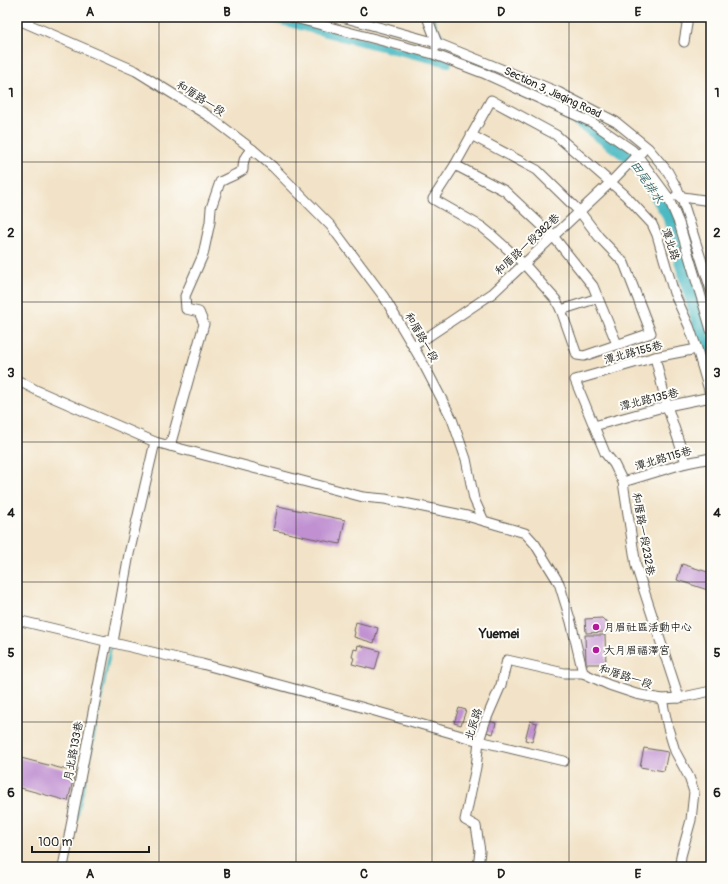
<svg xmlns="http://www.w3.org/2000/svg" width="728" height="884" font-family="Pangolin,'LXGW WenKai TC',sans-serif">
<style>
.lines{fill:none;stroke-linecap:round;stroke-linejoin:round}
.stream{stroke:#4cbac3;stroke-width:2.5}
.canal{stroke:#4cbac3;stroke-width:8}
.river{stroke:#4cbac3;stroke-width:14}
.building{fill:#c090d1}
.minor-casing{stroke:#676258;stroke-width:11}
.minor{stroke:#fff;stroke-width:9}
.grid{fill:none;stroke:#1c1c1c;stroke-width:1;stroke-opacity:0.55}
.poi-dot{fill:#b5179e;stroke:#fdfcf7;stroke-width:1.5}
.labels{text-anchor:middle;stroke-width:4;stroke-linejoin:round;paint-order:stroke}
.street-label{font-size:11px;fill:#1c1c1c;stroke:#fdfcf7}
.poi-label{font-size:11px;fill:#1c1c1c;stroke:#fdfcf7;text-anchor:start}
.water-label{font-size:12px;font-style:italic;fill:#326367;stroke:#fdfcf7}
.quarter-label{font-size:13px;font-weight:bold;fill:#1c1c1c;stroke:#fdfcf7}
.neatline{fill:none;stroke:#1c1c1c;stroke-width:1.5}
.grid-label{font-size:13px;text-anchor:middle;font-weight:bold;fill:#1c1c1c}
</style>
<rect width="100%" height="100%" fill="#fdfcf7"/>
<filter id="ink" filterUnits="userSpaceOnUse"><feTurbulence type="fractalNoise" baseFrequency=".025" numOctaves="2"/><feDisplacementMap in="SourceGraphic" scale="8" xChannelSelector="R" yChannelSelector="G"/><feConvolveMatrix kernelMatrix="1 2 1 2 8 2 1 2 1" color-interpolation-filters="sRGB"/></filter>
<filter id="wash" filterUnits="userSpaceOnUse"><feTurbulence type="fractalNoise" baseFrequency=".012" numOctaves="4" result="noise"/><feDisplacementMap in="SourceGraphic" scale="16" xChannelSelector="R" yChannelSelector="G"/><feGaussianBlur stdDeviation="0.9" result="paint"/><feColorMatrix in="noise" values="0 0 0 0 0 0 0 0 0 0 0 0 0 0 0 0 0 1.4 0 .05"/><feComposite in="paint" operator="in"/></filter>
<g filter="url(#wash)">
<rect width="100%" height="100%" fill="#f2e3c8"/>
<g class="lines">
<g class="stream">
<path d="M 433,17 L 437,28 L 448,44"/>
<path d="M 77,818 L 88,768 L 111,646"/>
</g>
<path class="canal" d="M 266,17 L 337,36 L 448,63"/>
<path class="river" d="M 567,112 L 633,159 L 669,215 L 687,283 L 711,363"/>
</g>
<g id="blocks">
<g class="building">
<path d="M 278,506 L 345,520 L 340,544 L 273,530 Z"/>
<path d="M 682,564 L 711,573 L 711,591 L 677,580 Z"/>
<path d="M 602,618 L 604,620 L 607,621 L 606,632 L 586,633 L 585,619 Z"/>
<path d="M 356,622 L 378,628 L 374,643 L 354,637 L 355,632 L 354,631 Z"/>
<path d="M 585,635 L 605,635 L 606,664 L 586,664 Z"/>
<path d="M 358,645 L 380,651 L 375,670 L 352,664 L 354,658 L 352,657 L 354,649 L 357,650 Z"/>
<path d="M 459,708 L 466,710 L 461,725 L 454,723 Z"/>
<path d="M 489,721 L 496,723 L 493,734 L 486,732 Z"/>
<path d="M 530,721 L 537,723 L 532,742 L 525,740 Z"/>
<path d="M 644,748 L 668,752 L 664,771 L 640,767 Z"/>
<path d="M 17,757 L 75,772 L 68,801 L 17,787 Z"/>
</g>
</g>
</g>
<g filter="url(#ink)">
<use href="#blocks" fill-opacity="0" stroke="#676258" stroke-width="1"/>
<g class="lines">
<g class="minor-casing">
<g id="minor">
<path d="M 291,17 L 433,54 L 483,73 L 593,123 L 632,150 L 637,155 L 668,197 L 679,223 L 711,330"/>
<path d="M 342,17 L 437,43 L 558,92 L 616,122 L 648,148 L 668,172 L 681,196 L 711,290"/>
<path d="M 427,17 L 437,43 L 436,47"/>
<path d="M 17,18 L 21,21 L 136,71 L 210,117 L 252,149 L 273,167 L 331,226 L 384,297 L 424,365 L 452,419 L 466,459 L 474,499 L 484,521 L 525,533 L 535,544 L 559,583 L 571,622 L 583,673 L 609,685 L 636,694 L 662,699 L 679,698 L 711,691"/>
<path d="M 684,42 L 687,24 L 687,17"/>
<path d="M 471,135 L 537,170 L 580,212 L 599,237 L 624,263 L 651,333 L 584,356 L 577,355 L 561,310 L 556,300 L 524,264 L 493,236 L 482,227 L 433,199 L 455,165 L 491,100 L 556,135 L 625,195 L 652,224 L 657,235 L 674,293 L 689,326 L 697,349 L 711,397"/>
<path d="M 455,165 L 505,191 L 553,236 L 593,286 L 617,344"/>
<path d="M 676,196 L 711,201"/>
<path d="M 561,310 L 598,298"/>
<path d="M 413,346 L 429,336 L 493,293 L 611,182 L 637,155 L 642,152"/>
<path d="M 655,357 L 667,406 L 686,463"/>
<path d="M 17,380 L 38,391 L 155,442 L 363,497 L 385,499 L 467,516 L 484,521"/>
<path d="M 594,426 L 667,406 L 711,397"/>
<path d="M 170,446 L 204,324 L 199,312 L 186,309 L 185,296 L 203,255 L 210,222 L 211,208 L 220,182 C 227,178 236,175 243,170 C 243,159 245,156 252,149"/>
<path d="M 623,482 L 686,463 L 711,458"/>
<path d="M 17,620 L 202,664 L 361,707 L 479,741 L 564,761"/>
<path d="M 113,642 L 129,554 L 155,442"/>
<path d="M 679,698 L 636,566 L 623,482 L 614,464 L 605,453 L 575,380 L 655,357 L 697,349"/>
<path d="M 662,699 L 668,728 L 675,751 L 689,777 L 694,792 L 691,820 L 681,856 L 680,867"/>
<path d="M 63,867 L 107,640"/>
<path d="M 478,867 L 480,851 L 476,826 L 465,820 L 476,767 L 479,741 L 485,722 L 501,685 L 507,660 L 564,673 L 583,673"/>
</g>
</g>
<use href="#minor" class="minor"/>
</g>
</g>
<path class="grid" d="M 159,17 L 159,867M 296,17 L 296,867M 432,17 L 432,867M 569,17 L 569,867M 17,162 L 711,162M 17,302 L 711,302M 17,442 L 711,442M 17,582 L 711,582M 17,722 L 711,722"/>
<g class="poi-dot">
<circle cx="596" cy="627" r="4"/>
<circle cx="596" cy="650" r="4"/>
</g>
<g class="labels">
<g class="street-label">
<text transform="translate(553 92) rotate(25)" y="4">Section 3, Jiaqing Road</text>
<text transform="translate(201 98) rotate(33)" y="4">和厝路一段</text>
<text transform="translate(527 244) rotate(-43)" y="4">和厝路一段382巷</text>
<text transform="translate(671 244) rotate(72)" y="4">潭北路</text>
<text transform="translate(422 337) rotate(60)" y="4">和厝路一段</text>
<text transform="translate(633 352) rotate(-15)" y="4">潭北路155巷</text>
<text transform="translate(649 399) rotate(-14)" y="4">潭北路135巷</text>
<text transform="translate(663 458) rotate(-16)" y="4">潭北路115巷</text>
<text transform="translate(644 534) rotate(80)" y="4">和厝路一段232巷</text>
<text transform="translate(626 676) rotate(18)" y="4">和厝路一段</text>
<text transform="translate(473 724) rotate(-72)" y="4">北辰路</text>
<text transform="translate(73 751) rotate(-79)" y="4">月北路133巷</text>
</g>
<g class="poi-label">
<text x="604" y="631">月眉社區活動中心</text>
<text x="604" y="654">大月眉福澤宮</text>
</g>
<g class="water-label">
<text transform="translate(647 182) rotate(56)" y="4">田尾排水</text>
</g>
<g class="quarter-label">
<text x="499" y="638">Yuemei</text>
</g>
</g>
<rect width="728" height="884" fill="none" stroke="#fdfcf7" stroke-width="44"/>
<path d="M32 846v6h117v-6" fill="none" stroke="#1c1c1c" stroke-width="2"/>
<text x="38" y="846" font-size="12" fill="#1c1c1c" stroke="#fdfcf7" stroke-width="3" paint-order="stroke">100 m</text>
<rect x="22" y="22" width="684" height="840" class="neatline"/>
<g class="grid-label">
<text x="90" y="16">A</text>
<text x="227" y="16">B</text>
<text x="364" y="16">C</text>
<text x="501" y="16">D</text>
<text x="638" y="16">E</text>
<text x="11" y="97">1</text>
<text x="717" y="97">1</text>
<text x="11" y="237">2</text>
<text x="717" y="237">2</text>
<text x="11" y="377">3</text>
<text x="717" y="377">3</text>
<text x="11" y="517">4</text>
<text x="717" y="517">4</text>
<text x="11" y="657">5</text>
<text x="717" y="657">5</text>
<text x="11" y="797">6</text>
<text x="717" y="797">6</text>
<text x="90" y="878">A</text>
<text x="227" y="878">B</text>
<text x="364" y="878">C</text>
<text x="501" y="878">D</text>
<text x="638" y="878">E</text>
</g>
</svg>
